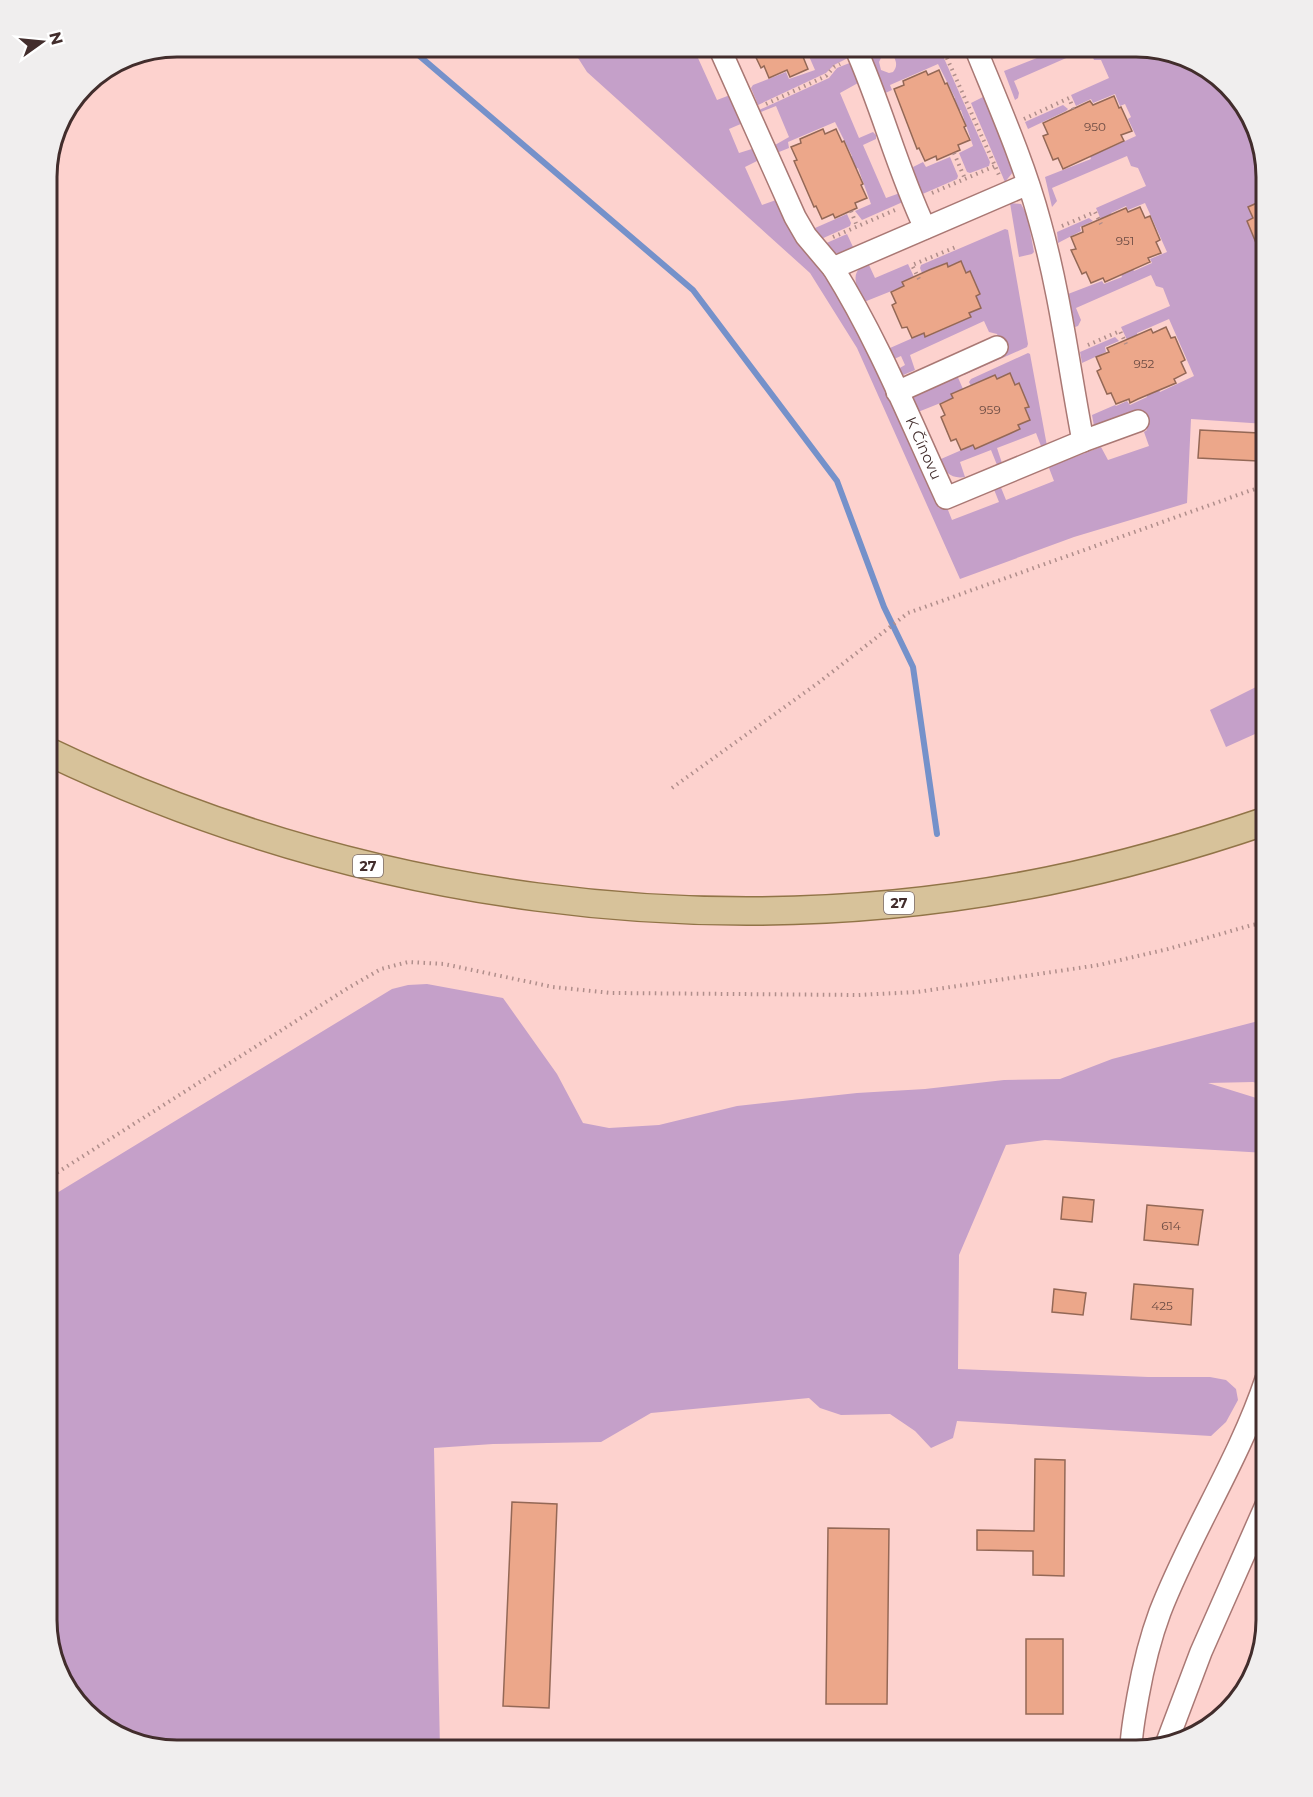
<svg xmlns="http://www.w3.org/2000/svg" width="1313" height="1797" font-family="Montserrat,sans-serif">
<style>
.green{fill:#c5a0c9}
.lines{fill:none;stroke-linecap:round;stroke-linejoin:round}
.stream{stroke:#7591ca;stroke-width:6}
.building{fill:#eca78a;stroke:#946856;stroke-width:1.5}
.minor-casing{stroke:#a97874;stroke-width:24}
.major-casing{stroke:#917447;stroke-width:30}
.path{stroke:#b08e8b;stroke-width:4;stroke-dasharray:1.5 4.5;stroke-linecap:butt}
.minor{stroke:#fff;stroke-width:21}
.major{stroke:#d7c29a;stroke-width:27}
.labels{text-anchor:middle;stroke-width:4.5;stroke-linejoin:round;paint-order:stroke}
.number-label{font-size:12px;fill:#6c4c44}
.shield{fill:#fff;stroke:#7b6c6b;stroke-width:1.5}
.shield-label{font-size:14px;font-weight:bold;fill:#422d2c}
.street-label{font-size:15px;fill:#422d2c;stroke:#fff}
.rim{fill:none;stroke:#422d2c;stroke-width:3}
</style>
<rect width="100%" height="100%" fill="#fdd2ce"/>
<g class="green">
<path d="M 571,47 L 693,47 L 717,100 L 730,95 L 743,123 L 729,129 L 739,153 L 755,148 L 759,160 L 745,167 L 762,205 L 776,200 L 814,255 L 828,281 L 849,313 L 876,365 L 939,508 L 946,505 L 952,520 L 999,502 L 993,487 L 1000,485 L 1006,500 L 1054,481 L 1049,468 L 1051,466 L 1101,447 L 1108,460 L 1149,446 L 1144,432 L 1147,430 L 1139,412 L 1102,425 L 1094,426 L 1092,415 L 1115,405 L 1116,406 L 1127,401 L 1130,405 L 1147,397 L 1145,389 L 1156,384 L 1160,392 L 1194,376 L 1169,319 L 1137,333 L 1138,338 L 1128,342 L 1121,327 L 1170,306 L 1163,288 L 1156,286 L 1151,275 L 1076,308 L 1081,320 L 1078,326 L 1075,327 L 1068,294 L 1102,281 L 1104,284 L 1122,277 L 1119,268 L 1130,263 L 1134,271 L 1152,263 L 1150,259 L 1167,252 L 1145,203 L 1128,210 L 1126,206 L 1111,213 L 1113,217 L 1102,222 L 1096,208 L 1146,186 L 1138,168 L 1131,166 L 1127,156 L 1052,188 L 1057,201 L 1052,207 L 1045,177 L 1091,159 L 1089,154 L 1101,148 L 1103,151 L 1136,136 L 1128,119 L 1131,117 L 1125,104 L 1120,106 L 1115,94 L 1093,103 L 1091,99 L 1076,106 L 1071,95 L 1109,78 L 1101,60 L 1094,60 L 1089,48 L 1014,81 L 1019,93 L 1018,98 L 1015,100 L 1004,71 L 1047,54 L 1046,49 L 1050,47 L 1144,47 L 1202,64 L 1249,111 L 1266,177 L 1266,424 L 1191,419 L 1187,503 L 1074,537 L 960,579 L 857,348 L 810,273 L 587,72 Z"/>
<path d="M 805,47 L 826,47 L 829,51 L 840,47 L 845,47 L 850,57 L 834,65 L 826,73 L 758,105 L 751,88 L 753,85 L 786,72 L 789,79 L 815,70 Z"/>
<path d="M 887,47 L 939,47 L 990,162 L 989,166 L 970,173 L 967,172 L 959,153 L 973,146 L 961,110 L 954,112 L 949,101 L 955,98 L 938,64 L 890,85 L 892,90 L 881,95 L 864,57 L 878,51 L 881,58 L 879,62 L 881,70 L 889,73 L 893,72 C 897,67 897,63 894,57 L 886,56 L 883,48 Z"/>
<path d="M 852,62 L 858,83 L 840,93 L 859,138 L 873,132 L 876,135 L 876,139 L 863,145 L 886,198 L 900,193 L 905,201 L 862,220 L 855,211 L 871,204 L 858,168 L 851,171 L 846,159 L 852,156 L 835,122 L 788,142 L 789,148 L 779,152 L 775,145 L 789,137 L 776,106 L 761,112 L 759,110 L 829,78 L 837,68 Z"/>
<path d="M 985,96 L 1013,165 L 1013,172 L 1005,182 L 971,103 Z"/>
<path d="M 1063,105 L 1068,109 L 1066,111 L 1028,129 L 1025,122 Z"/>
<path d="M 950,157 L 958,176 L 957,179 L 918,196 L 913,182 L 916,178 L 913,167 L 923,162 L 926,167 Z"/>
<path d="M 1010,203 L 1021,204 L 1027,215 L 1034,252 L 1032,254 L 1019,257 Z"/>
<path d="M 847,214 L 851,223 L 850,226 L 819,240 L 814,230 L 815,228 Z"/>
<path d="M 1089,218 L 1093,221 L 1080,227 L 1081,231 L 1058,243 L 1057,232 Z"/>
<path d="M 1005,229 L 1008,230 L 1028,344 L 1027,347 L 964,375 L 962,370 L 1004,352 L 997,334 L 989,332 L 984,321 L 910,355 L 915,370 L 901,376 L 898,369 L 905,365 L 901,356 L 894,359 L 889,351 L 890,348 L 924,333 L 926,337 L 971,317 L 969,313 L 981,307 L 976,296 L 980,294 L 970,271 L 966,273 L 961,262 L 948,267 L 946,263 L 935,268 L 924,278 L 920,268 L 921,265 Z"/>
<path d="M 847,234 L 853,247 L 851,250 L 834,254 L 822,245 Z"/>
<path d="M 908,264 L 914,277 L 904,286 L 864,302 C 857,290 847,268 869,265 L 875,278 Z"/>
<path d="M 1115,337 L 1119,341 L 1105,347 L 1106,352 L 1082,363 L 1080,352 Z"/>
<path d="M 1028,353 L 1030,354 L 1047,446 L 1041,446 L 1036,433 L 997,448 L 1002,463 L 997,465 L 991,450 L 960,462 L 965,477 C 951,479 945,473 940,460 L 941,459 L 973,445 L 975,449 L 1020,429 L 1018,425 L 1025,408 L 1029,406 L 1019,383 L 1015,385 L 1010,374 L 997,379 L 995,375 L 973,390 L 969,382 L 971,379 Z"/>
<path d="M 956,373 L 963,389 L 951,394 L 953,398 L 918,412 L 911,395 Z"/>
<path d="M 1266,682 L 1264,730 L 1226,747 L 1210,710 Z"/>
<path d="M 427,984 L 503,998 L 557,1074 L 583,1123 L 609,1128 L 659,1125 L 737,1106 L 857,1093 L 925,1089 L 1004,1080 L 1060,1079 L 1112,1059 L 1266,1019 L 1266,1086 L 1253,1082 L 1208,1083 L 1266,1101 L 1266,1153 L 1045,1140 L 1006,1145 L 959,1255 L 958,1369 L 1148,1377 L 1210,1377 L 1226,1380 L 1236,1389 L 1238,1400 L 1226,1422 L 1211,1436 L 957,1421 L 953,1438 L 931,1448 L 915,1431 L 890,1414 L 841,1415 L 820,1408 L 809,1398 L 651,1413 L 601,1442 L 493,1444 L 434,1448 L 440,1750 L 169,1750 L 111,1733 L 64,1686 L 47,1620 L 47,1199 L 392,989 L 408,985 Z"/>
</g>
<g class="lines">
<path class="stream" d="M 411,47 L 416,53 L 693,290 L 837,481 L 884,607 L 913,667 L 937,834"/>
</g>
<g class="building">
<path d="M 751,47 L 799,47 L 808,69 L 790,77 L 787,70 L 769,78 L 764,66 L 761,68 Z"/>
<path d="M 939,70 L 945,84 L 947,83 L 966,126 L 964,127 L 970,140 L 958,145 L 960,150 L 937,160 L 936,156 L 925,161 L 919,148 L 917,149 L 894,89 L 904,85 L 903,81 L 926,71 L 928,75 Z"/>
<path d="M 1114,96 L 1119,108 L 1121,107 L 1132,131 L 1121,135 L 1124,141 L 1063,169 L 1058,158 L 1053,160 L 1043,136 L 1048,134 L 1043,123 L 1090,101 L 1093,105 Z"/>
<path d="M 823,129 L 825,134 L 836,129 L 842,142 L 844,141 L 863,184 L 861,185 L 867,198 L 855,203 L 857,208 L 835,218 L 833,214 L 822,219 L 816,206 L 814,207 L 794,161 L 797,160 L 791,147 L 801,143 L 800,139 Z"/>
<path d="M 1266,199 L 1266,267 L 1247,221 L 1253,218 L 1248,207 Z"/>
<path d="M 1140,207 L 1145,218 L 1150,216 L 1160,240 L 1156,242 L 1161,253 L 1148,258 L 1150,262 L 1105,282 L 1103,278 L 1091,283 L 1086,272 L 1082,274 L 1071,250 L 1076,249 L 1071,237 L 1083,232 L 1082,227 L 1126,208 L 1128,212 Z"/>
<path d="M 961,261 L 966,273 L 970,271 L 980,294 L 976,296 L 981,308 L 969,313 L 971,317 L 925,337 L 924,333 L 912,338 L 907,327 L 902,328 L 892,305 L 896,303 L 891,292 L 904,286 L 902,282 L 929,270 L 947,263 L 948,267 Z"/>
<path d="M 1166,327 L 1171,338 L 1175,337 L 1185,360 L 1181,362 L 1186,373 L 1174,379 L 1176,383 L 1138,399 L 1130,403 L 1129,399 L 1116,404 L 1111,393 L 1107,394 L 1097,371 L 1101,369 L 1096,357 L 1109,352 L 1107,348 L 1151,329 L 1153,333 Z"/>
<path d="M 1010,373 L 1015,385 L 1019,383 L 1029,407 L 1025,408 L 1030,420 L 1018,425 L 1020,429 L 1009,434 L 975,449 L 973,445 L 961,450 L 956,439 L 951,441 L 941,417 L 945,415 L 940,404 L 953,398 L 951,394 L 995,375 L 997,379 Z"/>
<path d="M 1200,430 L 1259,433 L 1258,461 L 1198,458 Z"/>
<path d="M 1063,1197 L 1094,1200 L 1092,1222 L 1061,1219 Z"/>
<path d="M 1147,1205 L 1203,1210 L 1198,1245 L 1144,1240 Z"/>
<path d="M 1134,1284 L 1193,1289 L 1191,1325 L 1131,1319 Z"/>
<path d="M 1054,1289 L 1086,1293 L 1083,1315 L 1052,1312 Z"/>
<path d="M 1035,1459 L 1065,1460 L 1064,1576 L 1033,1575 L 1033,1551 L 977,1550 L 977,1530 L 1034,1531 Z"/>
<path d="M 512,1502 L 557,1504 L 549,1708 L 503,1706 Z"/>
<path d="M 828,1528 L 889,1529 L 887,1704 L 826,1704 Z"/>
<rect x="1026" y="1639" width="37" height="75"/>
</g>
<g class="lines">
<g class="minor-casing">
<g id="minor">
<path d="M 719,47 L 795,217 L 806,236 L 833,268 L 1028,184"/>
<path d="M 855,47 C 882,107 897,169 925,228"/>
<path d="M 975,47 C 998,104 1024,162 1040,222 C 1060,293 1069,368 1083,441 L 1138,421"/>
<path id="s1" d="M 833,268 C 878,340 910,420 946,498 L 1083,441"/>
<path d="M 897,392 L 997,347"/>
<path d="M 1167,1742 L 1201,1652 L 1266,1505"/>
<path d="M 1131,1750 C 1131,1732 1135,1714 1138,1696 C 1143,1668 1150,1639 1160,1612 C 1191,1532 1239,1460 1266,1379"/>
</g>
</g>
<g class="major-casing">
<path id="major" d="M 47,751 C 356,899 711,949 1048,881 C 1122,866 1195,845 1266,821"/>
</g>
<g class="path">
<path d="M 942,47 L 999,175"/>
<path d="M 766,104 L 826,76 L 834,67 L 840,64"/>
<path d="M 1024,119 L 1069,98 L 1075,113"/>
<path d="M 954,153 L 965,179"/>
<path d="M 932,193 L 995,166"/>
<path d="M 851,211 L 857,226"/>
<path d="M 1062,226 L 1095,212 L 1101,224"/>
<path d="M 833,237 L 895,210"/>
<path d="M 919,279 L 912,265 L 956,247"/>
<path d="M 1088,345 L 1120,331 L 1126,344"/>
<path d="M 672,788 L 818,683 L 908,613 L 1249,491 L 1266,486"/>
<path d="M 47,1179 L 348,988 L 381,969 L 408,962 L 444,964 L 553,987 L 611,993 L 858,995 L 917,992 L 1099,965 L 1168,949 L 1252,925 L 1266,923"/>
</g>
<use href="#minor" class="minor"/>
<use href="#major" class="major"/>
</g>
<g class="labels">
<g class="number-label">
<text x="1095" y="131">950</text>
<text x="1125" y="245">951</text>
<text x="1144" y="368">952</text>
<text x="990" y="414">959</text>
<text x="1171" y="1230">614</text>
<text x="1162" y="1310">425</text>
</g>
<g class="shield">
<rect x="353" y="855" width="30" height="22" rx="4.5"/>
<rect x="884" y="892" width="30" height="22" rx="4.5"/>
</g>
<g class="shield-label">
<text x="368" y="871">27</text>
<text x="899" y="908">27</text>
</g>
<g class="street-label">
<text dy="5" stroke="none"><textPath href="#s1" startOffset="202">K Čínovu</textPath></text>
</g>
</g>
<path d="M0 0H1313V1797H0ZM177 57H1136A120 120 0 0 1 1256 177V1620A120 120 0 0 1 1136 1740H177A120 120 0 0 1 57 1620V177A120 120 0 0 1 177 57Z" fill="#f0eeee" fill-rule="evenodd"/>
<path class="rim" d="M177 57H1136A120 120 0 0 1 1256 177V1620A120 120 0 0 1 1136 1740H177A120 120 0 0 1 57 1620V177A120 120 0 0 1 177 57Z"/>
<g transform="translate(42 42) rotate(75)" stroke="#ffffff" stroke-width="4.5" paint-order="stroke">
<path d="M0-4.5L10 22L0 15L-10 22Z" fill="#422d2c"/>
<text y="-9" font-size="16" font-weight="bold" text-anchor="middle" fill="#422d2c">N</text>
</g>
</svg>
